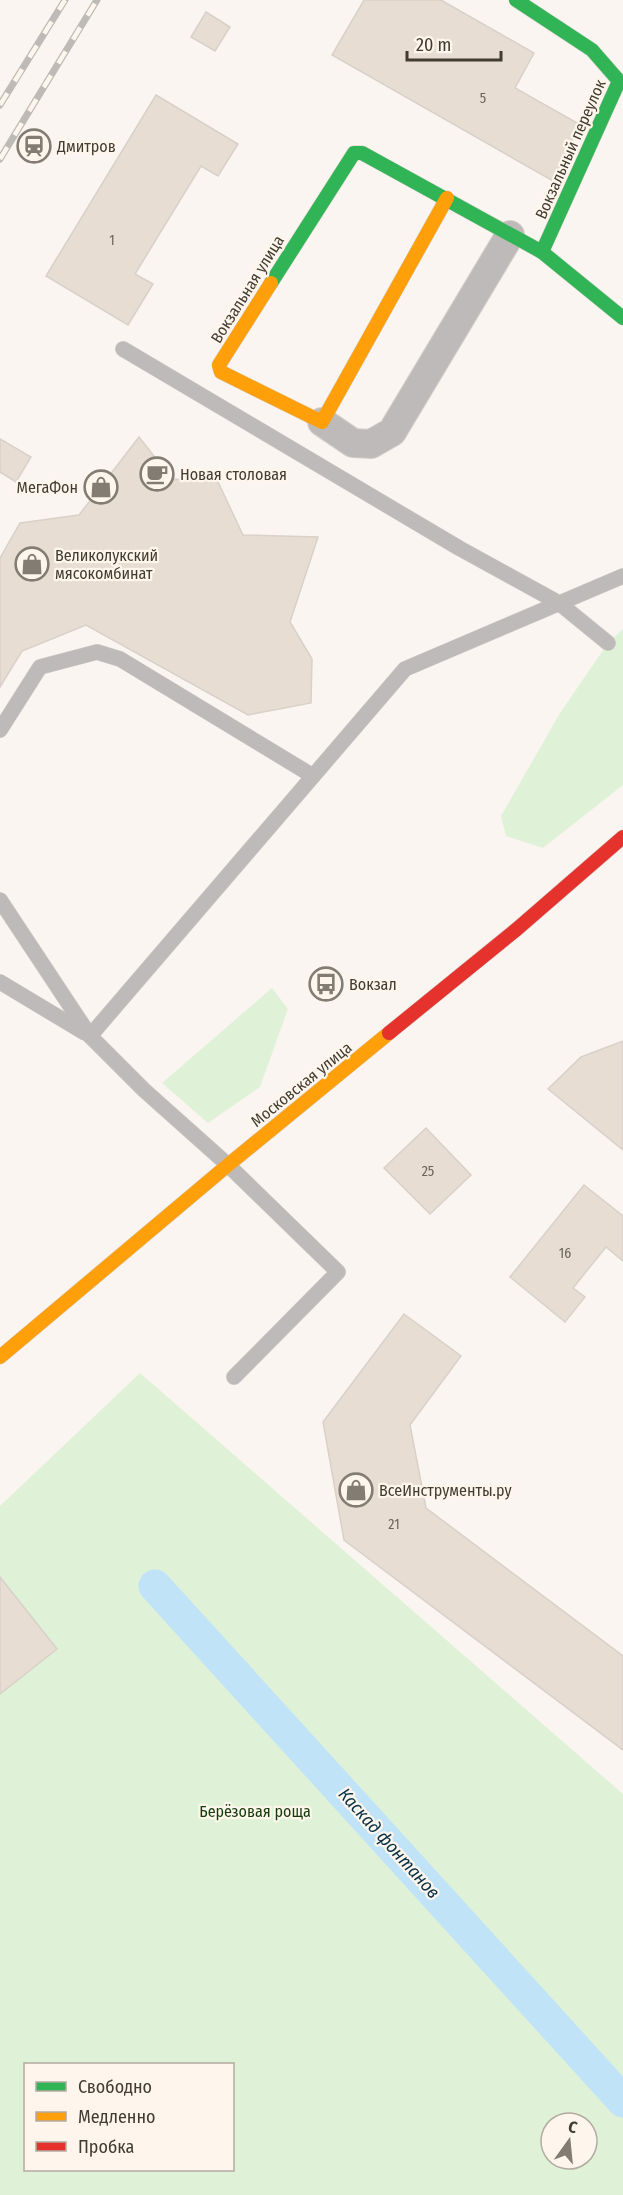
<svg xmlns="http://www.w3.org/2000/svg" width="623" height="2195" font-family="'Fira Sans Condensed',sans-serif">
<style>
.green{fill:#dff2d7;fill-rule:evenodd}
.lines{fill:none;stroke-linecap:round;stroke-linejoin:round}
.canal{stroke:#c1e3f8;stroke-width:33}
.building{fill:#e8ddd3;stroke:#d7d1ca;stroke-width:1.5}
.lane-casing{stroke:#d4d0ca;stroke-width:16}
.street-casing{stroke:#d4d0ca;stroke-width:30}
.fast-casing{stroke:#d4d0ca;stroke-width:15}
.slow-casing{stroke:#d4d0ca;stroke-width:15}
.jam-casing{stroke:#d4d0ca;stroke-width:15}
.lane{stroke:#bebab9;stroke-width:15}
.street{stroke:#bebab9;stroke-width:28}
.fast{stroke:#30b455;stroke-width:14}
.slow{stroke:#ff9f0a;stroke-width:14}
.jam{stroke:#e5322d;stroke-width:14}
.rail-casing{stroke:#bebab6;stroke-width:7}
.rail{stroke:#fef6ec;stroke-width:4.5;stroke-dasharray:14;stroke-linecap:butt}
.labels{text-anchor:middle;stroke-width:4.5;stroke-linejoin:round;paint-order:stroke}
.number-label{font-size:14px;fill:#6c645a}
.poi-label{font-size:16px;fill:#423b30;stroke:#fef6ec;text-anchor:start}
.street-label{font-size:16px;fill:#423b30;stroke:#fef6ec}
.park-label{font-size:16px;fill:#123a0a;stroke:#fef6ec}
.water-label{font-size:18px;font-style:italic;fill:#073146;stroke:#fef6ec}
</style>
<rect width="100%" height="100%" fill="#faf5f0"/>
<g class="green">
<path d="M 623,629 L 623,785 L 543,848 L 506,836 L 501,816 L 560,713 L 608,643 Z"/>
<path d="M 272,988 L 288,1009 L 260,1087 L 208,1123 L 162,1083 Z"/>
<path d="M 140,1373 L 623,1794 L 623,2195 L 0,2195 L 0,1506 ZM 26,2064 L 232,2064 L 232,2170 L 26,2170 ZM 551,2123 L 587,2123 L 587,2159 L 551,2159 Z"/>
</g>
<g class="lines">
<path class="canal" d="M 155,1586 L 623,2101"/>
</g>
<g class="building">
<path d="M 364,0 L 441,0 L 534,53 L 515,88 L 579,124 L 553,181 L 332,55 Z"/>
<path d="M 206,12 L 230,27 L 215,51 L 191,37 Z"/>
<path d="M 156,95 L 238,144 L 218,176 L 201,166 L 135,274 L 153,284 L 128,325 L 46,276 Z"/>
<path d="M 139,437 L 172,479 L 218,482 L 243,535 L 318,537 L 290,622 L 312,659 L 311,703 L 248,715 L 86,625 L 22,651 L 0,687 L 0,558 L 20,523 L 79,515 Z"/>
<path d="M 0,439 L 31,457 L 16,482 L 0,472 Z"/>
<path d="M 623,1041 L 623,1150 L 548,1089 L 581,1057 Z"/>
<path d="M 426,1128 L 471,1175 L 430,1214 L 384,1168 Z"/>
<path d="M 584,1185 L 623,1216 L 623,1261 L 606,1247 L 573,1288 L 585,1297 L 565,1322 L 510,1277 Z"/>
<path d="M 404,1314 L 461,1356 L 410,1425 L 426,1508 L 623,1656 L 623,1750 L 344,1540 L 323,1422 Z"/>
<path d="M 0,1577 L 57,1649 L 0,1694 Z"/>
</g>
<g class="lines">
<g class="lane-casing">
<g id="lane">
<path d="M 123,349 L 459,548 L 559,603 L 608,643"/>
<path d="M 0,730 L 40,667 L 97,652 L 120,659 L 313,776"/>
<path d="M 0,900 L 90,1036 L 144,1090 L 228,1165 L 338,1272 L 234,1377"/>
<path d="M 0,982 L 85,1033"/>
<path d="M 90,1036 L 405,669 L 623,576"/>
</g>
</g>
<g class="street-casing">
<path id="street" d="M 322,422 L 353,443 L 371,444 L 392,432 L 510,235"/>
</g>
<g class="fast-casing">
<g id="fast">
<path d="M 516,0 L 592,50 L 619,81 L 542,252"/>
<path d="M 271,283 L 354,153 L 362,153 L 542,252 L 623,318"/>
</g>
</g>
<g class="slow-casing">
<g id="slow">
<path d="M 271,283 L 219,365 L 221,372 L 322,422 L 447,198"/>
<path d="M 0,1357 L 228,1165 L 389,1033"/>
</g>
</g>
<g class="jam-casing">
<path id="jam" d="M 389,1033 L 517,929 L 623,837"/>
</g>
<use href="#lane" class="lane"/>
<use href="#street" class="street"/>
<use href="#fast" class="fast"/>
<use href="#slow" class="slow"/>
<use href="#jam" class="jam"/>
<g class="rail-casing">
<g id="rail">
<path d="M 0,105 L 65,0"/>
<path d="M 0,159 L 97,0"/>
</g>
</g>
<use href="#rail" class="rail"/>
</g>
<defs>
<g id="station-ring" transform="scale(1.725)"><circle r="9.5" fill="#fef6ec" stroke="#827c73" stroke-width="1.5"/><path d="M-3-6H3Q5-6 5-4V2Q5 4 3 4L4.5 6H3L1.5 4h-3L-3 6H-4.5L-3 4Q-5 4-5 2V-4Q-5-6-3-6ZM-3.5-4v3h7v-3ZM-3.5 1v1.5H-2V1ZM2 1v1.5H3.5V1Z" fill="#827c73"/></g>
<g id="cafe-ring" transform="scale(1.725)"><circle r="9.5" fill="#fef6ec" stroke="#827c73" stroke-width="1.5"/><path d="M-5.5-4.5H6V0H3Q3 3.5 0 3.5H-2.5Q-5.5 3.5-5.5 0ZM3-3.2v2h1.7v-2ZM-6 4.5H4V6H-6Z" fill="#827c73"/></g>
<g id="shop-ring" transform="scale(1.725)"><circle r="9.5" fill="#fef6ec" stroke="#827c73" stroke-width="1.5"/><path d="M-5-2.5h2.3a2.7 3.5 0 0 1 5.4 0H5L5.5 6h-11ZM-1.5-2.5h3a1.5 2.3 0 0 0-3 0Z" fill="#827c73"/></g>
<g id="bus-ring" transform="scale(1.725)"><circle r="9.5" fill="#fef6ec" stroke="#827c73" stroke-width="1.5"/><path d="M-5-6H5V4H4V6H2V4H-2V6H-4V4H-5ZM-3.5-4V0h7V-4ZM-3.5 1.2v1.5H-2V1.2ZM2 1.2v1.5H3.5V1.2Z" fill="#827c73"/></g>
</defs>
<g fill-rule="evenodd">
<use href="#station-ring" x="34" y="146"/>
<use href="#cafe-ring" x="157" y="474"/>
<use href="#shop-ring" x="101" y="487"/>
<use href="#shop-ring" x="32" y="564"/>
<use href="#bus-ring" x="326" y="984"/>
<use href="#shop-ring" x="356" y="1490"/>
</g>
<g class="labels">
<g class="number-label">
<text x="483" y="103">5</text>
<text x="112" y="245">1</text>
<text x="428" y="1176">25</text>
<text x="565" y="1258">16</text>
<text x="394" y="1529">21</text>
</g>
<g class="poi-label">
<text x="57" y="152">Дмитров</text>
<text x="180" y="480">Новая столовая</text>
<text x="78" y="493" text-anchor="end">МегаФон</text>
<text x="55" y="561">Великолукский<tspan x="55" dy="18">мясокомбинат</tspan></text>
<text x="349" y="990">Вокзал</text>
<text x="379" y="1496">ВсеИнструменты.ру</text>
</g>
<g class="street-label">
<text transform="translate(570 149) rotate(-66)" y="6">Вокзальный переулок</text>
<text transform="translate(247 289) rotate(-58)" y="6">Вокзальная улица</text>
<text transform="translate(301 1084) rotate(-39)" y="6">Московская улица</text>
</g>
<g class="park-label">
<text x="255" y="1817">Берёзовая роща</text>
</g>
<g class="water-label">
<text transform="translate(389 1843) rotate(48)" y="6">Каскад фонтанов</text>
</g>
</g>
<rect x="24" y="2063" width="210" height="108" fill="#fef6ec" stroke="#b3aba1" stroke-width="1.5"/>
<rect x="36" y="2082" width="30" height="9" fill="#30b455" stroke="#b3aba1" stroke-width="1.5"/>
<text x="78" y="2093" font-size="18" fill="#423b30">Свободно</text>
<rect x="36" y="2112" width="30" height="9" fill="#ff9f0a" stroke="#b3aba1" stroke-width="1.5"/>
<text x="78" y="2123" font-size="18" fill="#423b30">Медленно</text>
<rect x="36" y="2142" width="30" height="9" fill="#e5322d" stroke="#b3aba1" stroke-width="1.5"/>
<text x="78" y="2153" font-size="18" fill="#423b30">Пробка</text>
<g transform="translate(569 2141) rotate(15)"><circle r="28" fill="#fef6ec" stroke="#b3aba1" stroke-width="1.5"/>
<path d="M0-4.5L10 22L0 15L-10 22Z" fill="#827c73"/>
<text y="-9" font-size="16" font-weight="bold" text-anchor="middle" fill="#423b30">С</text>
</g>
<path d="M407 51v9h94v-9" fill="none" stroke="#423b30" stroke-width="3"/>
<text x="416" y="51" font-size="18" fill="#423b30" stroke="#fef6ec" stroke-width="4.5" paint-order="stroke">20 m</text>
</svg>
